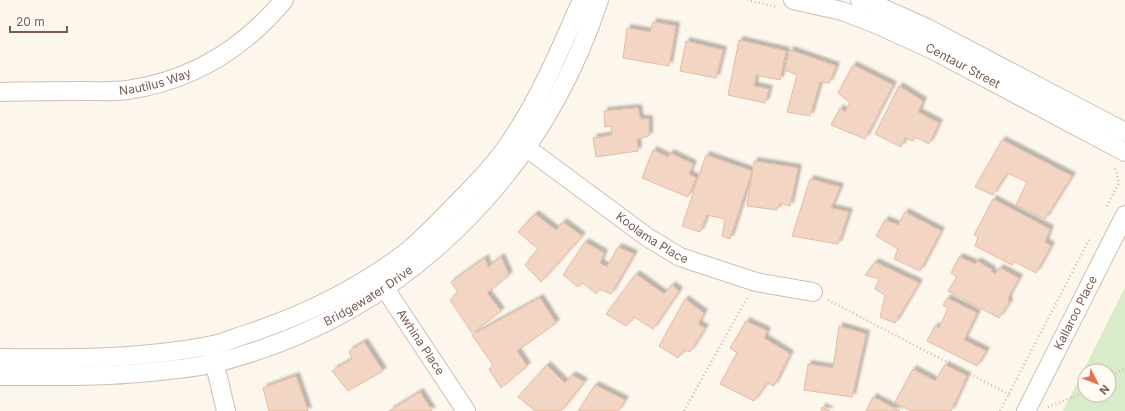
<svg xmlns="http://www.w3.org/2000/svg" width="1125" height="411" font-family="Inter,sans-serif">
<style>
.green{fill:#d8ecc9;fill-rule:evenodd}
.building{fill:#f3d5c3;stroke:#e6bba3;filter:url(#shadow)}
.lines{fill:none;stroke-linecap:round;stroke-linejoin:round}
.minor-casing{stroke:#d1beb0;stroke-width:20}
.path{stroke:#d9b8a5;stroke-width:2.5;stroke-dasharray:1 3;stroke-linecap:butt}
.minor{stroke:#fff;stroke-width:18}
.labels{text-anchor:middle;stroke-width:3;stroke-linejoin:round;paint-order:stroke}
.street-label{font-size:12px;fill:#7a5c4d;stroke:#fffaf3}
</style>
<defs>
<filter id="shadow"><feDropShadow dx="3.5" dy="-3.5" stdDeviation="1" flood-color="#0004"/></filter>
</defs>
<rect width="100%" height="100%" fill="#fdf6ec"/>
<path class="green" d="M 1125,287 L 1125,411 L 1063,411 ZM 1085,371 L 1109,371 L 1109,395 L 1085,395 Z"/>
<g class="building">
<path d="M 653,22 L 676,26 L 669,66 L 623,58 L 627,28 L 650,32 Z"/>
<path d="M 739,40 L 786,51 L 780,80 L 756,75 L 754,86 L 769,89 L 765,103 L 728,95 Z"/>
<path d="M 686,41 L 723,50 L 716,78 L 680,71 Z"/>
<path d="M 790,50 L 836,66 L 829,83 L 820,82 L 810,116 L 787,112 L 797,75 L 785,70 Z"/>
<path d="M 853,65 L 893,85 L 865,139 L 831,125 L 840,108 L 845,112 L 850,103 L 838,93 Z"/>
<path d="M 899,86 L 923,101 L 918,112 L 939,123 L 929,144 L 915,137 L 913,141 L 905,138 L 901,147 L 875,134 Z"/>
<path d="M 638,108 L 640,119 L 649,119 L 649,136 L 637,139 L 638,151 L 596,157 L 593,138 L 612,135 L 611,126 L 605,127 L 604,111 Z"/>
<path d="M 1002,140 L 1072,176 L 1045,219 L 1016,205 L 1027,182 L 1007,173 L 993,195 L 975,187 Z"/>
<path d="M 653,150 L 668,157 L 670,153 L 693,164 L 689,174 L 696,178 L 688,197 L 642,178 Z"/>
<path d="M 706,155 L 752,171 L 730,239 L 722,236 L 725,219 L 707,215 L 700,232 L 682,226 Z"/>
<path d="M 754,161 L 798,168 L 790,206 L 780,203 L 777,210 L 747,206 Z"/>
<path d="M 810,179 L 840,187 L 831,208 L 849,212 L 838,244 L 792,236 Z"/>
<path d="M 993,199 L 1050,229 L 1045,242 L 1051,246 L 1036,273 L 1015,262 L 1012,265 L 975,246 L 978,237 L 974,235 Z"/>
<path d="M 905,212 L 941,231 L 920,271 L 894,259 L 898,249 L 876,236 L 885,220 L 898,225 Z"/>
<path d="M 535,214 L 556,230 L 563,222 L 582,236 L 541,282 L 525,265 L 538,249 L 518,232 Z"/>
<path d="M 585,242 L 604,253 L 600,263 L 607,267 L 618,247 L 634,254 L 611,294 L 600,289 L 596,294 L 583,283 L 578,287 L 563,275 Z"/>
<path d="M 501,257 L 509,275 L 487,293 L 501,311 L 472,333 L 450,300 L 458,292 L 451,282 L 485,258 L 488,267 Z"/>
<path d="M 959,257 L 976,264 L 977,261 L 992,270 L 991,272 L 995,274 L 1000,268 L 1019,278 L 1008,298 L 1009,303 L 999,318 L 948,291 L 957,277 L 951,273 Z"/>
<path d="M 875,262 L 919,283 L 895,323 L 880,317 L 885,295 L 875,289 L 879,279 L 865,275 Z"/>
<path d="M 636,274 L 664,294 L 672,285 L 679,291 L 653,329 L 634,317 L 626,326 L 606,314 Z"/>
<path d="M 540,298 L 556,323 L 517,351 L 527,366 L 501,388 L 489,369 L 493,365 L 472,335 Z"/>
<path d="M 947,298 L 977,313 L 964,340 L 986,351 L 977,366 L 927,341 L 935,326 L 939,328 L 948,308 L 943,305 Z"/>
<path d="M 685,299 L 704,313 L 698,324 L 705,328 L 690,352 L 684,350 L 678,358 L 659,346 Z"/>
<path d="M 746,321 L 767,331 L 764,338 L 790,354 L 774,386 L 767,383 L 754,401 L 720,384 L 737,353 L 730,348 Z"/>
<path d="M 839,326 L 866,334 L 852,397 L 804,390 L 808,364 L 833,368 Z"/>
<path d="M 364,342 L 383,371 L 348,391 L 332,371 L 352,359 L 349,351 Z"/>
<path d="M 547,365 L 565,383 L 572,375 L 584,382 L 561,411 L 535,411 L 518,397 Z"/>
<path d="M 945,365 L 967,376 L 951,411 L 911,411 L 895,402 L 913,369 L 935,381 Z"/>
<path d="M 296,376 L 308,411 L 269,411 L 263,388 Z"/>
<path d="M 595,385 L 625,400 L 618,411 L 578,411 Z"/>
<path d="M 420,392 L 432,411 L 389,411 Z"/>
<path d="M 873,397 L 900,411 L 866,411 Z"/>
<path d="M 822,407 L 830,411 L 821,411 Z"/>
</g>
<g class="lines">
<g class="minor-casing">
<g id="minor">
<path id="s1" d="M 793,0 L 842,11 L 876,24 L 933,50 L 1125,152"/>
<path d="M 860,0 L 871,3 L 927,28 L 1125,132"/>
<path id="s2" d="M 0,92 C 27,91 55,91 82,91 C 97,91 113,92 127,90 C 191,81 243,49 284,0"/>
<path id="s3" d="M 516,140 L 647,237 L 680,257 L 756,282 L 813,292"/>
<path id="s4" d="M 378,278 L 466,411"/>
<path d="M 212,352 L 226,411"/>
<path d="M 0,358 C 69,359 139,359 208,346 C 222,344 236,337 250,333 C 307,314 361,287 408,251 C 428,234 446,215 464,196 C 481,179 501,157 514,136 C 542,94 561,47 582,0"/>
<path id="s5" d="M 0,376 C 50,376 100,377 150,372 C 172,370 194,368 215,363 C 400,317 540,179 599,0"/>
<path id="s6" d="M 1026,411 L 1125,215"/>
</g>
</g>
<g class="path">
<path d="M 747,0 L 776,7"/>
<path d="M 1107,206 L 1119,183 L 1115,168"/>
<path d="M 828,300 L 1010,395"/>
<path d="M 1109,378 L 1125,368"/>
<path d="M 1048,407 L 1085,392"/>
<path d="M 684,411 L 747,298"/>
<path d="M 1000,411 L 1090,238"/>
</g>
<use href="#minor" class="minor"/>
</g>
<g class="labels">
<g class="street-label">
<text dy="4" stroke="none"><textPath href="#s1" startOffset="183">Centaur Street</textPath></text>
<text dy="4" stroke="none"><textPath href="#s2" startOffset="156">Nautilus Way</textPath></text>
<text dy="4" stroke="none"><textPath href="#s3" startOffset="168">Koolama Place</textPath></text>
<text dy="4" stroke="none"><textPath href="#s5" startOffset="384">Bridgewater Drive</textPath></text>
<text dy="4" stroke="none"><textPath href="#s6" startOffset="110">Kallaroo Place</textPath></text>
<text dy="4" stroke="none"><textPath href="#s4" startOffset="77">Awhina Place</textPath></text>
</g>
</g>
<g transform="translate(1097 383) rotate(132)"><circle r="19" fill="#fffaf3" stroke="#cabbb1"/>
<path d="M0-3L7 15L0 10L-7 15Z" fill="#e76f51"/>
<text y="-6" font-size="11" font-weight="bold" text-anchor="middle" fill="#7a5c4d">N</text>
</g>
<path d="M10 26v6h57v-6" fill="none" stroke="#7a5c4d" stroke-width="2"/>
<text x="16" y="26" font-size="12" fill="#7a5c4d" stroke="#fffaf3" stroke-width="3" paint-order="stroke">20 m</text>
</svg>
